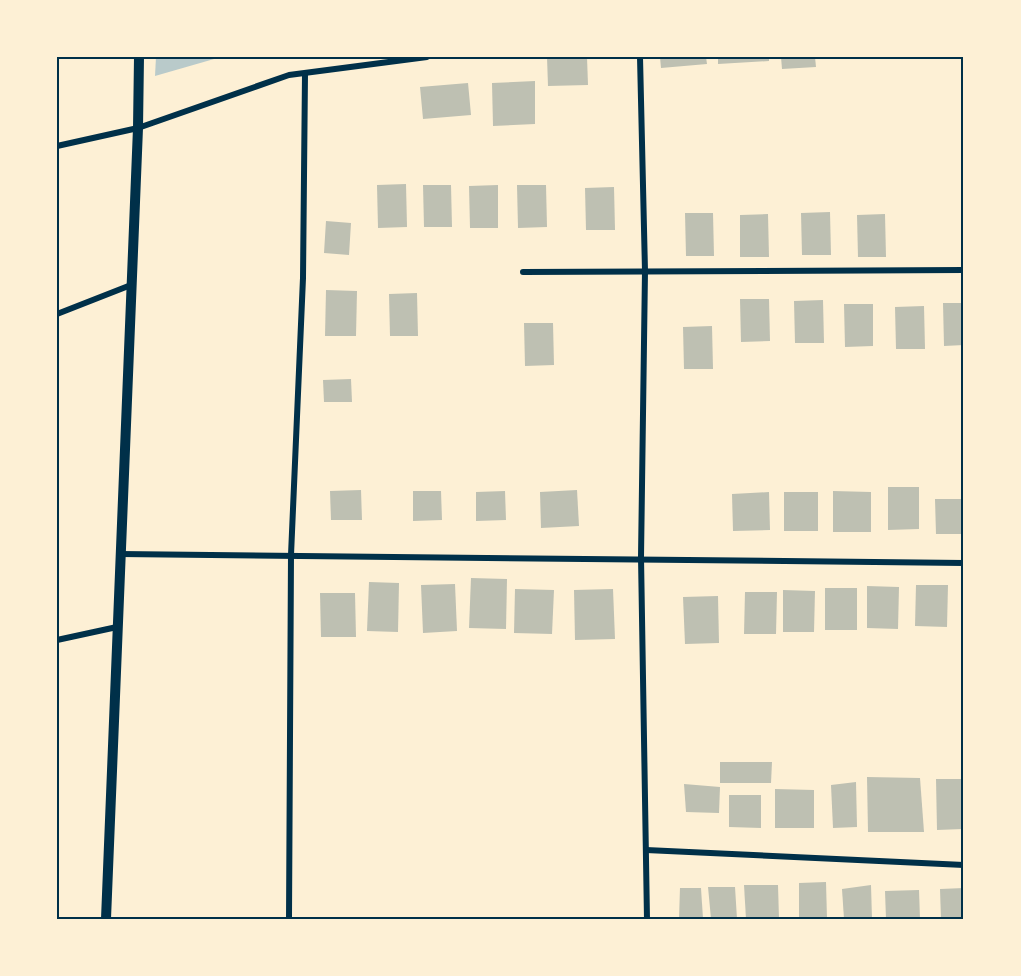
<svg xmlns="http://www.w3.org/2000/svg" width="1021" height="976" font-family="Raleway,sans-serif">
<style>
.green{fill:#b9caca}
.building{fill:#bec0b2}
.lines{fill:none;stroke-linecap:round;stroke-linejoin:round}
.minor{stroke:#003049;stroke-width:6}
.tertiary{stroke:#003049;stroke-width:10}
.neatline{fill:none;stroke:#003049;stroke-width:2}
</style>
<rect width="100%" height="100%" fill="#fdf0d5"/>
<path class="green" d="M 156,57 L 221,57 L 155,76 Z"/>
<g class="building">
<path d="M 547,57 L 587,57 L 588,85 L 548,86 Z"/>
<path d="M 660,57 L 706,57 L 707,64 L 661,68 Z"/>
<path d="M 718,57 L 769,57 L 769,61 L 718,64 Z"/>
<path d="M 781,57 L 815,57 L 816,67 L 782,69 Z"/>
<path d="M 535,81 L 535,124 L 493,126 L 492,83 Z"/>
<path d="M 468,83 L 471,115 L 423,119 L 420,87 Z"/>
<path d="M 406,184 L 407,227 L 378,228 L 377,185 Z"/>
<path d="M 423,185 L 451,185 L 452,227 L 424,227 Z"/>
<path d="M 498,185 L 498,228 L 470,228 L 469,186 Z"/>
<path d="M 517,185 L 546,185 L 547,227 L 518,228 Z"/>
<path d="M 614,187 L 615,230 L 586,230 L 585,188 Z"/>
<path d="M 830,212 L 831,255 L 802,255 L 801,213 Z"/>
<path d="M 685,213 L 713,213 L 714,256 L 686,256 Z"/>
<path d="M 768,214 L 769,257 L 740,257 L 740,215 Z"/>
<path d="M 885,214 L 886,257 L 858,257 L 857,215 Z"/>
<path d="M 326,221 L 351,223 L 349,255 L 324,253 Z"/>
<path d="M 326,290 L 357,291 L 356,336 L 325,336 Z"/>
<path d="M 417,293 L 418,336 L 390,336 L 389,294 Z"/>
<path d="M 740,299 L 769,299 L 770,341 L 741,342 Z"/>
<path d="M 823,300 L 824,343 L 795,343 L 794,301 Z"/>
<path d="M 943,303 L 964,303 L 964,345 L 944,346 Z"/>
<path d="M 844,304 L 873,304 L 873,346 L 845,347 Z"/>
<path d="M 924,306 L 925,349 L 896,349 L 895,307 Z"/>
<path d="M 524,323 L 553,323 L 554,365 L 525,366 Z"/>
<path d="M 712,326 L 713,369 L 684,369 L 683,327 Z"/>
<path d="M 351,379 L 352,402 L 324,402 L 323,380 Z"/>
<path d="M 888,487 L 919,487 L 919,529 L 888,530 Z"/>
<path d="M 361,490 L 362,520 L 331,520 L 330,491 Z"/>
<path d="M 577,490 L 579,526 L 541,528 L 540,492 Z"/>
<path d="M 413,491 L 441,491 L 442,520 L 413,521 Z"/>
<path d="M 505,491 L 506,520 L 476,521 L 476,492 Z"/>
<path d="M 833,491 L 871,492 L 871,532 L 833,532 Z"/>
<path d="M 769,492 L 770,530 L 733,531 L 732,494 Z"/>
<rect x="784" y="492" width="34" height="39"/>
<path d="M 935,499 L 964,499 L 964,534 L 936,534 Z"/>
<path d="M 471,578 L 507,579 L 506,629 L 469,628 Z"/>
<path d="M 369,582 L 399,583 L 398,632 L 367,631 Z"/>
<path d="M 455,584 L 457,631 L 423,633 L 421,585 Z"/>
<path d="M 916,585 L 948,585 L 947,627 L 915,626 Z"/>
<path d="M 867,586 L 899,587 L 898,629 L 867,628 Z"/>
<rect x="825" y="588" width="32" height="42"/>
<path d="M 515,589 L 554,590 L 552,634 L 514,633 Z"/>
<path d="M 613,589 L 615,639 L 575,640 L 574,590 Z"/>
<path d="M 783,590 L 815,591 L 814,632 L 783,632 Z"/>
<path d="M 745,592 L 777,592 L 776,634 L 744,634 Z"/>
<path d="M 320,593 L 355,593 L 356,637 L 321,637 Z"/>
<path d="M 718,596 L 719,643 L 685,644 L 683,597 Z"/>
<path d="M 720,762 L 772,762 L 771,783 L 720,783 Z"/>
<path d="M 867,777 L 920,778 L 924,832 L 868,832 Z"/>
<path d="M 936,779 L 962,779 L 963,829 L 937,830 Z"/>
<path d="M 856,782 L 857,827 L 833,828 L 831,785 Z"/>
<path d="M 684,784 L 720,787 L 719,813 L 686,812 Z"/>
<path d="M 775,789 L 814,790 L 814,828 L 775,828 Z"/>
<path d="M 729,795 L 761,795 L 761,828 L 729,827 Z"/>
<path d="M 826,882 L 827,919 L 799,919 L 799,883 Z"/>
<path d="M 744,885 L 778,885 L 779,919 L 746,919 Z"/>
<path d="M 871,885 L 872,919 L 844,919 L 842,889 Z"/>
<path d="M 708,887 L 735,887 L 737,919 L 711,919 Z"/>
<path d="M 680,888 L 701,888 L 703,919 L 679,919 Z"/>
<path d="M 964,888 L 964,919 L 941,919 L 940,889 Z"/>
<path d="M 919,890 L 920,919 L 886,919 L 885,891 Z"/>
</g>
<g class="lines">
<g class="minor">
<path d="M 640,57 L 645,271 L 641,557 L 647,919"/>
<path d="M 57,146 L 138,128 L 289,75 L 427,57"/>
<path d="M 523,272 L 964,270"/>
<path d="M 57,314 L 131,285"/>
<path d="M 120,554 L 964,563"/>
<path d="M 57,640 L 117,627"/>
<path d="M 646,850 L 964,865"/>
<path d="M 289,919 L 291,555 L 303,278 L 305,74"/>
</g>
<path class="tertiary" d="M 106,919 L 138,128 L 139,57"/>
</g>
<rect width="1021" height="976" fill="none" stroke="#fdf0d5" stroke-width="117"/>
<rect x="58" y="58" width="904" height="860" class="neatline"/>
</svg>
